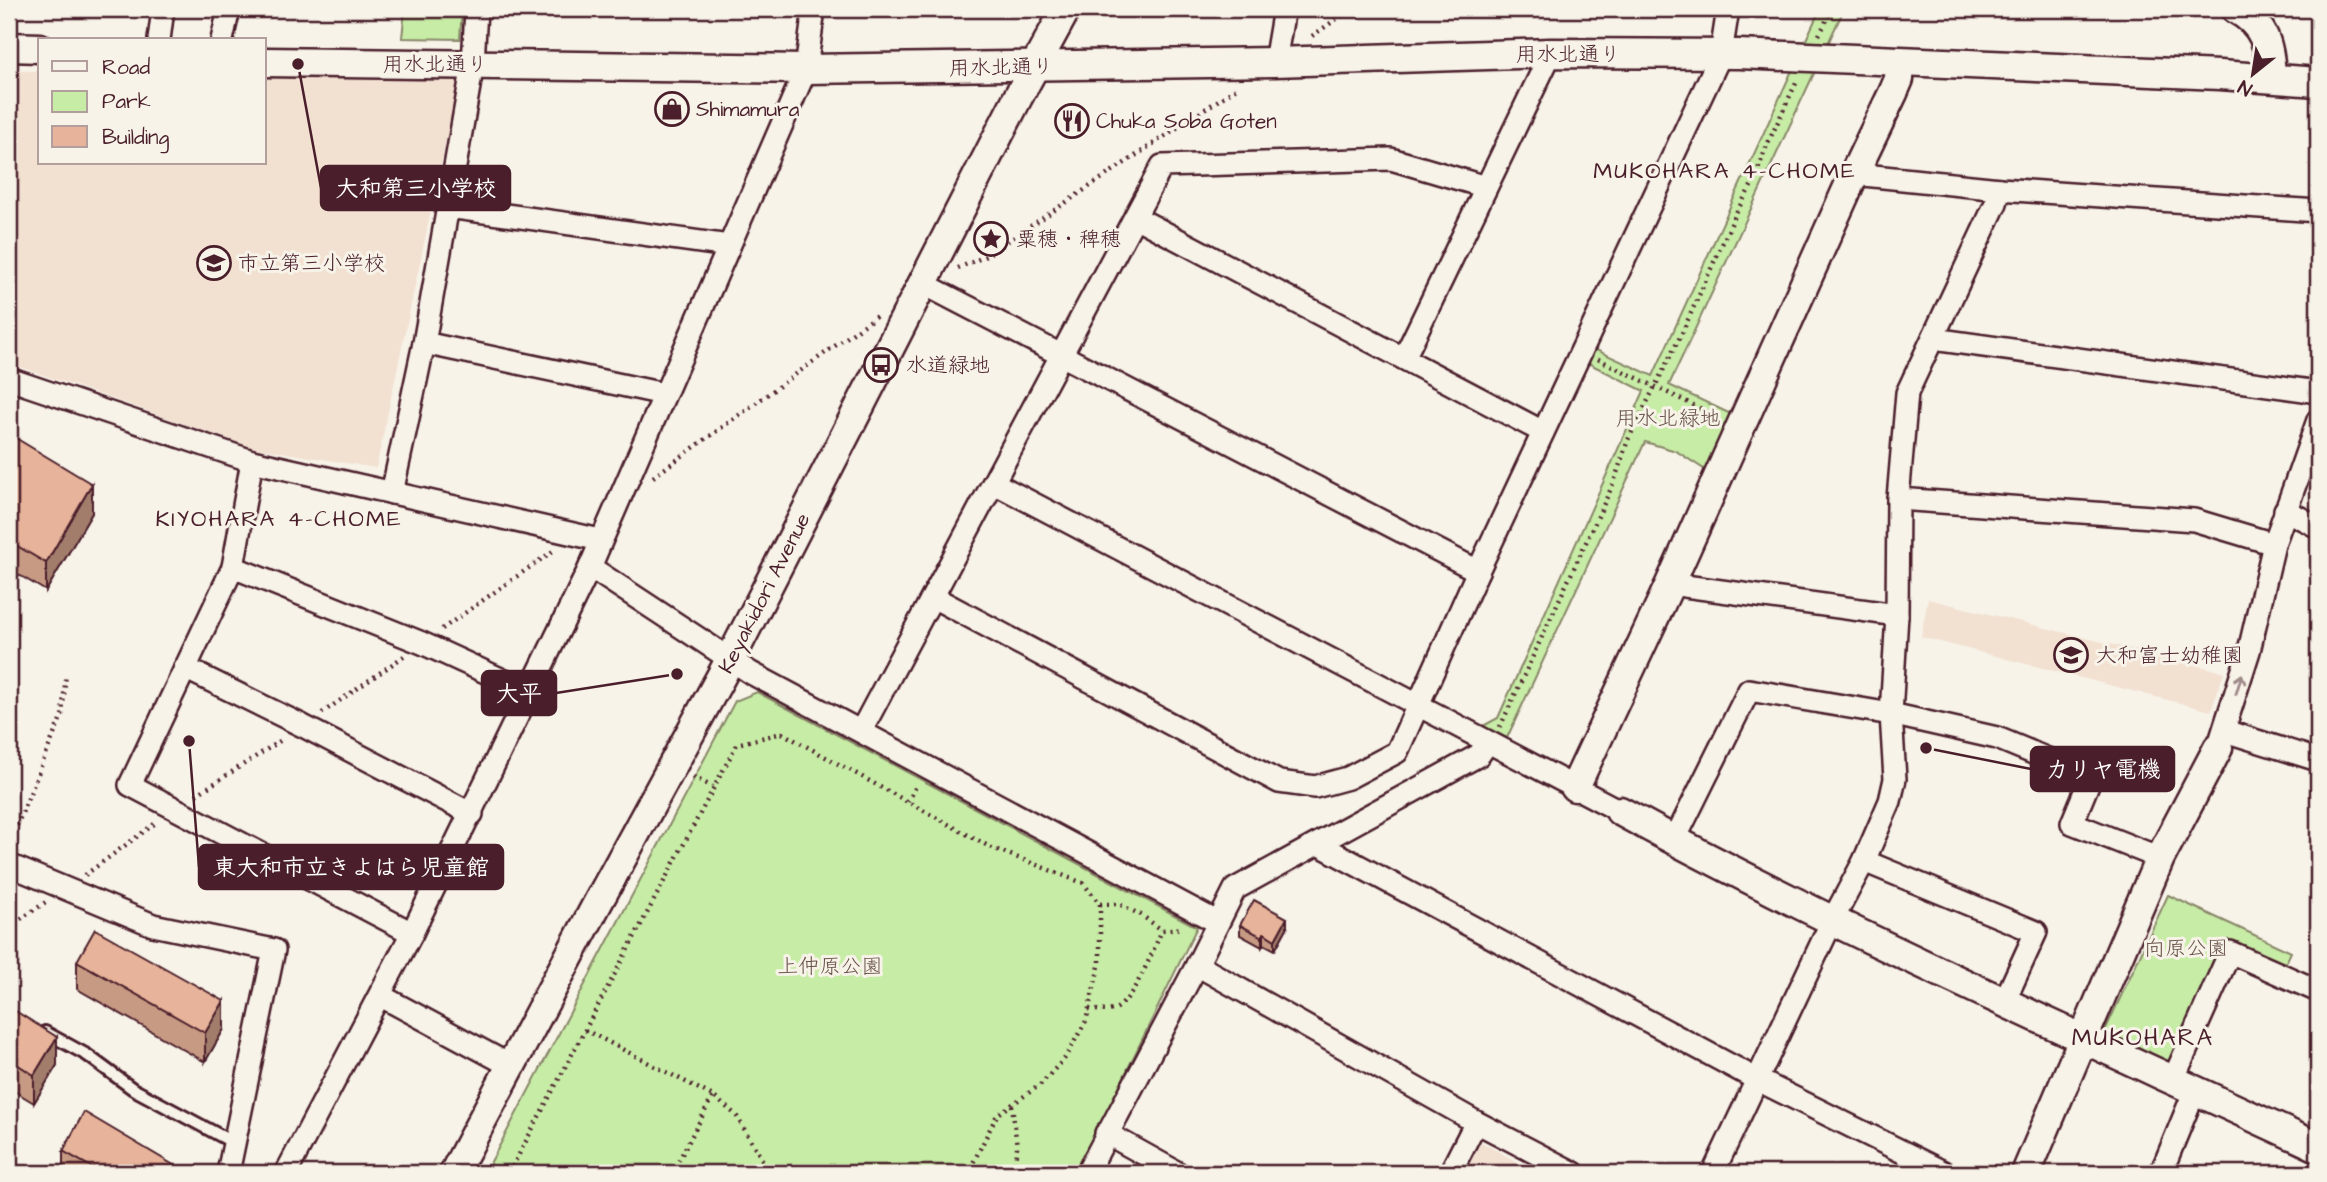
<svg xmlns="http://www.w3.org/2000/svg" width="2327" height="1182" font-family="'Architects Daughter','Klee One',sans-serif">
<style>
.built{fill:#f2e0d1}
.green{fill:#c7eca6;stroke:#888668;stroke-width:2}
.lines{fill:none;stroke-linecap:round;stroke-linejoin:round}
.service-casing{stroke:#4a1f2b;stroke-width:16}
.minor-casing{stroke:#4a1f2b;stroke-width:26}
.tertiary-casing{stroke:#4a1f2b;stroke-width:33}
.path{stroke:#4a1f2b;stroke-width:4.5;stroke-dasharray:2 5;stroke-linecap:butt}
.service{stroke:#f7f3e8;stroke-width:10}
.minor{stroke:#f7f3e8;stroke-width:21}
.tertiary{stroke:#f7f3e8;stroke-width:28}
.wall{fill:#c79a84;stroke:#4a1f2b;stroke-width:2}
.shaded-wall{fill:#a27d6c;stroke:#4a1f2b;stroke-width:2}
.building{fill:#e7b39a;stroke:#4a1f2b;stroke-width:2}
.oneway{stroke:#a0898a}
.labels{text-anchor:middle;stroke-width:6;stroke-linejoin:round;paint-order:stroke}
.street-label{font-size:21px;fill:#4a1f2b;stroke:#f7f3e8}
.poi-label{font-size:21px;fill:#4a1f2b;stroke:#f7f3e8;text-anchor:start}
.park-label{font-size:21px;fill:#69524a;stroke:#f7f3e8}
.neighbourhood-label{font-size:23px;letter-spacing:2px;fill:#4a1f2b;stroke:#f7f3e8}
.quarter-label{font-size:24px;letter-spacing:2px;fill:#4a1f2b;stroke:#f7f3e8}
.leader{fill:none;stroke:#4a1f2b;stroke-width:2.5}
.callout-dot{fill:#4a1f2b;stroke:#f7f3e8;stroke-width:2.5}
.callout{fill:#4a1f2b;stroke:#4a1f2b;stroke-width:2.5}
.callout-label{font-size:23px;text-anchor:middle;font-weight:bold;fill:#fff}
</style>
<rect width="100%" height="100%" fill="#f7f3e8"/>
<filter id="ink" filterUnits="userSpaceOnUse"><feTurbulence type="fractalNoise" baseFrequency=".0143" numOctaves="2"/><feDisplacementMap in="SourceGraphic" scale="14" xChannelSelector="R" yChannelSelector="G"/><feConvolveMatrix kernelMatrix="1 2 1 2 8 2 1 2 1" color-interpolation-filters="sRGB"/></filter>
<g filter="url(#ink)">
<g class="built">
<path d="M 9,71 L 40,71 L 40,163 L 264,163 L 264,73 L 460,75 L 376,468 L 251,447 L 9,363 Z"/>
<path d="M 1928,599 L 2224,672 L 2211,711 L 1921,637 Z"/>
<path d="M 1481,1142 L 1537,1173 L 1465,1173 Z"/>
</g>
<g class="green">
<path d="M 405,9 L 462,9 L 460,39 L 402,38 Z"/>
<path d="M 1820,9 L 1844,9 L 1669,385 L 1733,415 L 1707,471 L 1676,451 L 1645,442 L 1507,738 L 1483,726 L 1498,718 L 1644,391 L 1586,362 L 1592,348 L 1653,376 Z"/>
<path d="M 757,692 L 1197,927 L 1077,1173 L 485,1173 L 735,701 Z"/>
<path d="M 2168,895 L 2291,952 L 2282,971 L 2229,949 L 2172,1069 L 2102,1037 Z"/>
</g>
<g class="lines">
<g class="service-casing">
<path id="service" d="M 45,1032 L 87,1055 L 133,1089 L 234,1143"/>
</g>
<g class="minor-casing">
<g id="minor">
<path d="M 159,40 L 163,9"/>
<path d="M 222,40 L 229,9"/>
<path d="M 1275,62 L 1284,9"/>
<path d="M 1854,174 L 2000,189 L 2318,211"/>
<path d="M 448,207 L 729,246"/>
<path d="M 1135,217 L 1543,432"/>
<path d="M 922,283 L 1478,571"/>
<path d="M 1933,339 L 2318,392"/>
<path d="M 424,343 L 664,394"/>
<path d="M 1404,358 L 1551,53"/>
<path d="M 9,379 L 252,461 L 600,540"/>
<path d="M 252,461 L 233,567 L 130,785 L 412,933"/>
<path d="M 994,483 L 1620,811"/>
<path d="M 392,493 L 424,343 L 473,64 L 476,9"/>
<path d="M 1898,499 L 2194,520 L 2274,544"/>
<path d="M 2285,510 L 2318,527"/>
<path d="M 233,567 L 422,643 L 529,692"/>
<path d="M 590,567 L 751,673 L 1217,922"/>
<path d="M 1670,584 L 1897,615"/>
<path d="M 933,597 L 1279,782 L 1315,787 L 1348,778 L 1397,752 L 1478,571 L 1721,54 L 1728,9"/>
<path d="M 185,668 L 303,726 L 472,814"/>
<path d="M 861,731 L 1162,166 L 1391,159 L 1486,187"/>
<path d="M 2225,731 L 2318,760"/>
<path d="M 2218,748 L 2249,651 L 2274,544 L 2318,420"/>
<path d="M 1674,841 L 1749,690 L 1891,714 L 1997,738 L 2091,777 L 2072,823 L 2160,858"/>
<path d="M 1318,844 L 1756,1079 L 1945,1173"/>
<path d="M 1864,861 L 2036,932 L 2004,1002"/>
<path d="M 9,865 L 153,925 L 274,950 L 228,1173"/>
<path d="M 1197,965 L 1476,1122 L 1574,1173"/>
<path d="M 381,996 L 511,1066"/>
<path d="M 2173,1080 L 2230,952 L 2318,991"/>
<path d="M 1106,1133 L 1178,1173"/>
<path d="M 286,1173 L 412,933 L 590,567 L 806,69 L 814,9"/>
<path d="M 1087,1173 L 1197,965 L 1235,889 L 1479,755 L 1488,742"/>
<path d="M 1450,1173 L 1476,1122"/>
<path d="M 1713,1173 L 1832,921 L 1864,861 L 1890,801 L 1895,779 L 1891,714 L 1897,615 L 1898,499 L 1907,393 L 1996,203 L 2000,189"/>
<path d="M 2161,1173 L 2195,1090"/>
</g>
</g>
<g class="tertiary-casing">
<g id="tertiary">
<path d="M 2236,9 C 2265,25 2270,46 2271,78"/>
<path d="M 9,47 L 40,48"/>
<path d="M 264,62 L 806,69 L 1275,62 L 1551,53 L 1739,54 L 2220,75 L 2318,82"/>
<path d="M 1575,787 L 1670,584 L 1854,174 L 1893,93 L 1899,79 L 1900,63"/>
<path d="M 1620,811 C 1847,935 2084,1038 2318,1147"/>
<path d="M 454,1173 L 596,906 L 730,660 L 1018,97 L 1066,9"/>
<path d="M 2026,1173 L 2160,858 L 2218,748"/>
</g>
</g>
<g class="path">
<path d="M 1819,35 L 1825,24 L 1830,9"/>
<path d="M 1312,36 L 1351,9"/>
<path d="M 958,268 L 986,256 L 1238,87"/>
<path d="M 1598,359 L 1716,416 L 1714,420"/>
<path d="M 653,477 L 878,315"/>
<path d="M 442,629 L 553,551"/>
<path d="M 322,713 L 404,656"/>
<path d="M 1500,727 L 1614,482 L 1628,440 L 1682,333 L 1737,211 L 1754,181 L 1767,145 L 1797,81"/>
<path d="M 693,777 L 713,787"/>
<path d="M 196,795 L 283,739"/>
<path d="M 908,802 L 917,784"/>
<path d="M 9,845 L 62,715 L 66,674"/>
<path d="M 85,875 L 157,822"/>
<path d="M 1100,904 L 1119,904 L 1141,915 L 1162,930 L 1183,928"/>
<path d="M 9,927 L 46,902"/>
<path d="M 1089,1009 C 1099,1010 1108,1013 1117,1008 C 1134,998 1154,949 1162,930"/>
<path d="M 585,1030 L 713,1096 L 736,1115 L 770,1173"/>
<path d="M 1012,1105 L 1017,1147 L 1013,1173"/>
<path d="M 509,1173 L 737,744 L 782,733 L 990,847 L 1083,883 L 1100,904 L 1100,962 L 1086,1021 L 1065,1058 L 1040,1085 L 997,1115 L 968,1173"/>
<path d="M 672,1173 L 713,1096"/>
</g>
<use href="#service" class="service"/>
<use href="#minor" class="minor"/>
<use href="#tertiary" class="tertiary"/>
</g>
<g class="wall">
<path d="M 9,434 L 92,513 L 46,591 L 9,569 Z"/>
<path d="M 1240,925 L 1287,928 L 1275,950 L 1264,944 L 1262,947 L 1240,935 Z"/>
<path d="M 77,961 L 224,1029 L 205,1062 L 77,989 Z"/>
<path d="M 9,1007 L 57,1065 L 34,1103 L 9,1088 Z"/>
<path d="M 63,1151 L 187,1173 L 63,1173 Z"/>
</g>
<g class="shaded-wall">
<path d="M 92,484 L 92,513 L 46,591 L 46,563 Z"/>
<path d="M 1287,918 L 1287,928 L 1275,950 L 1275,940 Z"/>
<path d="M 1264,933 L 1264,944 L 1262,947 L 1262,937 Z"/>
<path d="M 224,1001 L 224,1029 L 205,1062 L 205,1033 Z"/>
<path d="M 57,1037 L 57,1065 L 34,1103 L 34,1075 Z"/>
</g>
<g class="building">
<path d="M 9,434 L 92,484 L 46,563 L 9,541 Z"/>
<path d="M 1254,900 L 1287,918 L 1275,940 L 1264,933 L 1262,937 L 1240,925 Z"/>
<path d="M 95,929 L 224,1001 L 205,1033 L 77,961 Z"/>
<path d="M 9,1007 L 57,1037 L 34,1075 L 9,1059 Z"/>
<path d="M 84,1112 L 187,1173 L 102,1173 L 63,1151 Z"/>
</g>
<defs><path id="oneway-shaft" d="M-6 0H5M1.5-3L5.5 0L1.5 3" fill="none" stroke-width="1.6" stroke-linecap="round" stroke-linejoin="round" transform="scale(1.75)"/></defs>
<use class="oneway" href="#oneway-shaft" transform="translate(2239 684) rotate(-73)"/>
</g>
<defs>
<g id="shop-ring" transform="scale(1.75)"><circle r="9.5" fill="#f7f3e8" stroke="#4a1f2b" stroke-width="1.5"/><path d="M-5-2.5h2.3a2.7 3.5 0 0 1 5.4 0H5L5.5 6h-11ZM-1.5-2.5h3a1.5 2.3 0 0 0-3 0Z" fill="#4a1f2b"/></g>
<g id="restaurant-ring" transform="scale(1.75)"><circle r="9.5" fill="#f7f3e8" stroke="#4a1f2b" stroke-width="1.5"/><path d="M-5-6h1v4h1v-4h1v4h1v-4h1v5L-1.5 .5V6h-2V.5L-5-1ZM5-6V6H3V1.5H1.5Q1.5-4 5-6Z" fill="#4a1f2b"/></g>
<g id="sight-ring" transform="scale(1.75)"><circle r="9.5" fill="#f7f3e8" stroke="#4a1f2b" stroke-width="1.5"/><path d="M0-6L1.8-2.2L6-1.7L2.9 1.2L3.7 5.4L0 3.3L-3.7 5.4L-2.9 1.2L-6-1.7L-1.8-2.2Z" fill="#4a1f2b"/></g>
<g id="school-ring" transform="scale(1.75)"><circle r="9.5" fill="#f7f3e8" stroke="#4a1f2b" stroke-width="1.5"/><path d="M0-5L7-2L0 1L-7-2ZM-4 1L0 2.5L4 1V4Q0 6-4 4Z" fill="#4a1f2b"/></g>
<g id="bus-ring" transform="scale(1.75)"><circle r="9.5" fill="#f7f3e8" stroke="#4a1f2b" stroke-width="1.5"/><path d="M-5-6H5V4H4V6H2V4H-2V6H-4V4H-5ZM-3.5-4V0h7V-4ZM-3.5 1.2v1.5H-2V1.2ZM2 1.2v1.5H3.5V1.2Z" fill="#4a1f2b"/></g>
</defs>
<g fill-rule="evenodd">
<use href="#shop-ring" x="672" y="109"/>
<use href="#restaurant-ring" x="1072" y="121"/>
<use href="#sight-ring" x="991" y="239"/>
<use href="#school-ring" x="214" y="263"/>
<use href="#bus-ring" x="881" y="365"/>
<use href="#school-ring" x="2071" y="655"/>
</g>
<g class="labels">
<g class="street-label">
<text x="1568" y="61">用水北通り</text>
<text x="435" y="71">用水北通り</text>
<text transform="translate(1001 67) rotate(-1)" y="7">用水北通り</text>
<text transform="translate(764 593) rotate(-63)" y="7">Keyakidori Avenue</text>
</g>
<g class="poi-label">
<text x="696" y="116">Shimamura</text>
<text x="1096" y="128">Chuka Soba Goten</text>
<text x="1016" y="246">粟穂・稗穂</text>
<text x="238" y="270">市立第三小学校</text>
<text x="906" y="372">水道緑地</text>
<text x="2096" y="662">大和富士幼稚園</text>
</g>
<g class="park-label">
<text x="1668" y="425">用水北緑地</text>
<text x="2186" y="955">向原公園</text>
<text x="830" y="973">上仲原公園</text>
</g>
<g class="neighbourhood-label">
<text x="1725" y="178">MUKOHARA 4-CHOME</text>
<text x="279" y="526">KIYOHARA 4-CHOME</text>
</g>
<g class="quarter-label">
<text x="2143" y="1045">MUKOHARA</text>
</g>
</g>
<path class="leader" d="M298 64L321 188M677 674L556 693M1926 748L2031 769M189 741L199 867"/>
<g class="callout-dot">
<circle cx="298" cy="64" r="7"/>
<circle cx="677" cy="674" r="7"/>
<circle cx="1926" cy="748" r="7"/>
<circle cx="189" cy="741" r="7"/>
</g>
<g class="callout">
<rect x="321" y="166" width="189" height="44" rx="7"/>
<rect x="482" y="671" width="74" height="44" rx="7"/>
<rect x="2031" y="747" width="143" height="44" rx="7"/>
<rect x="199" y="845" width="304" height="44" rx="7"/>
</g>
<g class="callout-label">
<text x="416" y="196">大和第三小学校</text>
<text x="519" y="701">大平</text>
<text x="2103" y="777">カリヤ電機</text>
<text x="351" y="875">東大和市立きよはら児童館</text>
</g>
<rect width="2327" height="1182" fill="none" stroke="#f7f3e8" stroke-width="35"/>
<rect x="18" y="18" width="2292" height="1147" fill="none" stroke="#4a1f2b" stroke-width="2.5" filter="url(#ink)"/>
<rect x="38" y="38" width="228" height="126" fill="#f7f3e8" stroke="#b29e9c" stroke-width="2"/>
<rect x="52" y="61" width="35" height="10" fill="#f7f3e8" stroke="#b29e9c" stroke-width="2"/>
<text x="102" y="74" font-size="21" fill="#4a1f2b">Road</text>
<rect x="52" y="91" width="35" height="21" fill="#c7eca6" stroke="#b29e9c" stroke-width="2"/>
<text x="102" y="108" font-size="21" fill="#4a1f2b">Park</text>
<rect x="52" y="126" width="35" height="21" fill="#e7b39a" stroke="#b29e9c" stroke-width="2"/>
<text x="102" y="144" font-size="21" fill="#4a1f2b">Building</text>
<g transform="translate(2253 74) rotate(210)" stroke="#f7f3e8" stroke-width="5" paint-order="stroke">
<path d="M0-5L12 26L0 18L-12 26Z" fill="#4a1f2b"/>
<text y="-10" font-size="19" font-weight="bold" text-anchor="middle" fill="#4a1f2b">N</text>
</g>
</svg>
